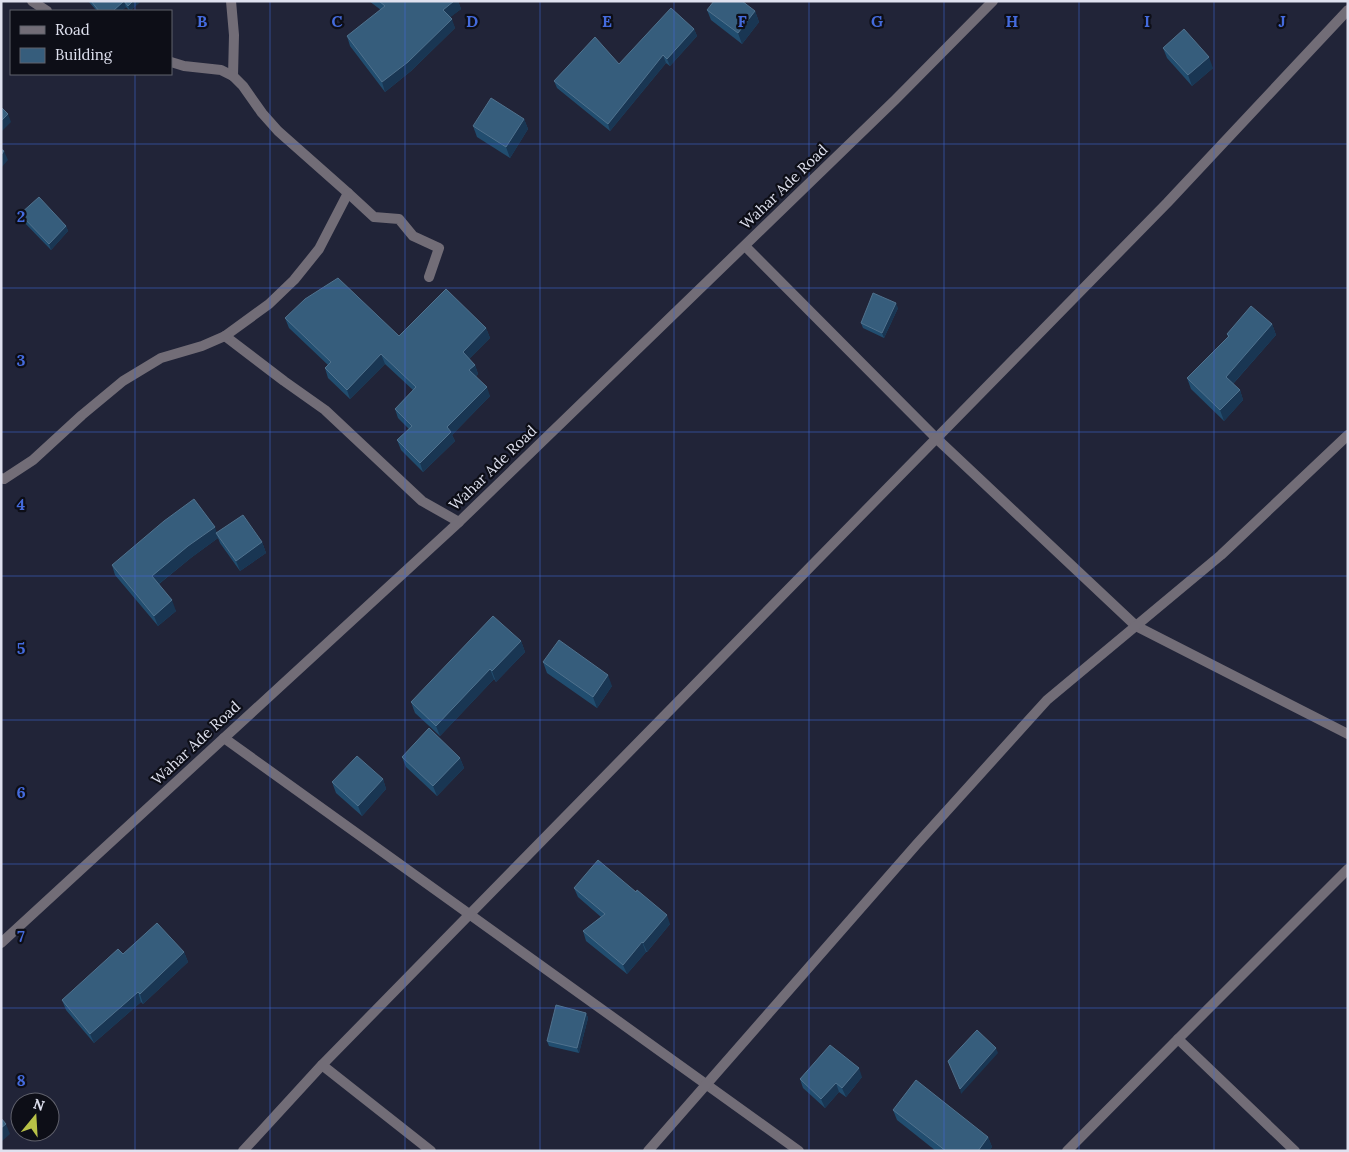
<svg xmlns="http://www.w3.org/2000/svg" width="1349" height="1152" font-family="Lora,serif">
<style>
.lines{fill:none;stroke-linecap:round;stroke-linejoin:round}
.street{stroke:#726d77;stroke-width:10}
.wall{fill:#214d6f}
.shaded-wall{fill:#193653}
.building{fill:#365d7c;stroke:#50728e}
.grid{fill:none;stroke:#446bdd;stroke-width:1;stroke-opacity:0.55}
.labels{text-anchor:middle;stroke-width:4.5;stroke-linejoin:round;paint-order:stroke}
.street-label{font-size:15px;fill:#dfe1ef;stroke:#0d0e17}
.grid-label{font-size:16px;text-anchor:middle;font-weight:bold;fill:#446bdd;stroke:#0d0e17;stroke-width:4.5;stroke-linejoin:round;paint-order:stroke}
</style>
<rect width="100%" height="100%" fill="#212438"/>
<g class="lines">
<g class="street">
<path d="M 32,1 L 47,11"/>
<path d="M 231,1 L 234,35 L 233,76"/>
<path d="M 171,62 L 184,66 L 221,70 L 233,76 L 243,86 L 262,113 L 278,131 L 348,193 L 374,217 L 399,219 L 413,236 L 439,248 L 429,277"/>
<path d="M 745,246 L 936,438 L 1136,626 L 1348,734"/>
<path d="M 225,336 L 284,381 L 325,410 L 422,501 L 459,522"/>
<path d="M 1,478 L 4,479 L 33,460 L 82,415 L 123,381 L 161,358 L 202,346 L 225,336 L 269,304 L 294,280 L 319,249 L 348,193"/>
<path d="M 224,738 L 799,1151"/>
<path d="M 1,943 L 459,522 L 895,100 L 993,1"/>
<path d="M 243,1151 L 322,1065"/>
<path d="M 431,1151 L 322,1065 L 1167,203 L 1348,10"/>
<path d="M 648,1151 L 916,845 L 1047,700 L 1221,555 L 1348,435"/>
<path d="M 1067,1151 L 1178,1039"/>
<path d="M 1295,1151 L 1178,1039 L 1348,869"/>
</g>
</g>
<g class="wall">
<path d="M 88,1 L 141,1 L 130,11 L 126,7 L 121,11 L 97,11 Z"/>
<path d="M 369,1 L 458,1 L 461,9 L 450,17 L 455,28 L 411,71 L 385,92 L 350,46 L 347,36 L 381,10 Z"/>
<path d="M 707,10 L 755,11 L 759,22 L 742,44 L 711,20 Z"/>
<path d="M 694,29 L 697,36 L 670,66 L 666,63 L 610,131 L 557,88 L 554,81 L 619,64 Z"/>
<path d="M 1163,48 L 1213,68 L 1192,86 L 1167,58 Z"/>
<path d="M 524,119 L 528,129 L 510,158 L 477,137 L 473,126 Z"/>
<path d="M 20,214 L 66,226 L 68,231 L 51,250 L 22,220 Z"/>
<path d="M 898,308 L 884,338 L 863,328 L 861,323 Z"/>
<path d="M 285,318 L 399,336 L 486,328 L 490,338 L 469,359 L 475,365 L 478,374 L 476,376 L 490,396 L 452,435 L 455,441 L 423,472 L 401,450 L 397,440 L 409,429 L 398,418 L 395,409 L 413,390 L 385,364 L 350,399 L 328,378 L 325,368 L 328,365 L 289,328 Z"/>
<path d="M 1272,324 L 1276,335 L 1233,384 L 1240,390 L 1243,400 L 1224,421 L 1191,389 L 1187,378 L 1228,337 L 1227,334 Z"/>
<path d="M 217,532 L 262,542 L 266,553 L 240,571 L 220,543 L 218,538 L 192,557 L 159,584 L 176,611 L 158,626 L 115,575 L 112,565 Z"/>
<path d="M 521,641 L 525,652 L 496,682 L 494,679 L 440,736 L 415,713 L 411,702 Z"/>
<path d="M 543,662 L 612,686 L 597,708 L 547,673 Z"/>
<path d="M 402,757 L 460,758 L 464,768 L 437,796 L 406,767 Z"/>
<path d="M 383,779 L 386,789 L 362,816 L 336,793 L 332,782 Z"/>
<path d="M 574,888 L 670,924 L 647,952 L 646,952 L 627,974 L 586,941 L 583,931 L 601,917 L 578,897 Z"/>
<path d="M 184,952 L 188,962 L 143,1004 L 141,1002 L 94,1043 L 66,1010 L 62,1000 L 123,954 Z"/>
<path d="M 586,1013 L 588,1018 L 579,1053 L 549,1046 L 547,1041 Z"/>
<path d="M 862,1077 L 846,1097 L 839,1092 L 825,1108 L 803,1088 L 800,1079 Z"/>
<path d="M 893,1110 L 988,1137 L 992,1147 L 989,1151 L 936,1151 L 897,1120 Z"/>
</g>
<g class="shaded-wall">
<path d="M 124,1 L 126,7 L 121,11 L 113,11 Z"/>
<path d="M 133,1 L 141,1 L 130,11 L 128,6 Z"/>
<path d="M 454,1 L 458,1 L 461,9 L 447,20 L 443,10 Z"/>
<path d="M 755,11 L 759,22 L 742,44 L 738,33 Z"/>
<path d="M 452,19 L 455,28 L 411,71 L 385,92 L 382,82 Z"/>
<path d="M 694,29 L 697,36 L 670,66 L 667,59 Z"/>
<path d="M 663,55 L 666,63 L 610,131 L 608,124 Z"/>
<path d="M 1209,57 L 1213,68 L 1192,86 L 1188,75 Z"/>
<path d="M 8,114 L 11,122 L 1,132 L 1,121 Z"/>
<path d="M 524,119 L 528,129 L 510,158 L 506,147 Z"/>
<path d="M 4,151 L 8,160 L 1,168 L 1,155 Z"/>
<path d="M 66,226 L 68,231 L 51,250 L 49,244 Z"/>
<path d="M 896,303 L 898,308 L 884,338 L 882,333 Z"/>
<path d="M 1272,324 L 1276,335 L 1230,387 L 1226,377 Z"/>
<path d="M 486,328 L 490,338 L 467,361 L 463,352 Z"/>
<path d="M 381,354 L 385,364 L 350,399 L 347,390 Z"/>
<path d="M 475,365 L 478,374 L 473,379 L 469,370 Z"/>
<path d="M 487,387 L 490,396 L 452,435 L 455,441 L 423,472 L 420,463 L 447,427 Z"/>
<path d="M 1240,390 L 1243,400 L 1224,421 L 1220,410 Z"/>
<path d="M 215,527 L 218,536 L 216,533 L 218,538 L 192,557 L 156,586 L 152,576 L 188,546 Z"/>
<path d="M 262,542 L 266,553 L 240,571 L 236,561 Z"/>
<path d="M 172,600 L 176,611 L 158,626 L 154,616 Z"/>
<path d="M 521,641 L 525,652 L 496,682 L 492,671 Z"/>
<path d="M 490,669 L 494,679 L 440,736 L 436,726 Z"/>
<path d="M 608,675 L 612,686 L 597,708 L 593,697 Z"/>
<path d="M 460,758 L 464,768 L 437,796 L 433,786 Z"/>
<path d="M 383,779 L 386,789 L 362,816 L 358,806 Z"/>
<path d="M 667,915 L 670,924 L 647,952 L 643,943 Z"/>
<path d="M 642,942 L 646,952 L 627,974 L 623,965 Z"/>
<path d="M 184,952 L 188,962 L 143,1004 L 140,994 Z"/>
<path d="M 138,992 L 141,1002 L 94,1043 L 90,1034 Z"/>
<path d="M 586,1013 L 588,1018 L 579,1053 L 577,1048 Z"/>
<path d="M 996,1048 L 998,1053 L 961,1094 L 960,1089 Z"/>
<path d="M 859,1068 L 862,1077 L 846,1097 L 842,1088 Z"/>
<path d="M 836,1083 L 839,1092 L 825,1108 L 821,1099 Z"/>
<path d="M 6,1124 L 10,1134 L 1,1142 L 1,1128 Z"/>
<path d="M 988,1137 L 992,1147 L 989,1151 L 978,1151 Z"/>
</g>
<g class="building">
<path d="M 91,1 L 133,1 L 128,6 L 124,1 L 113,11 L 99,11 Z"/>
<path d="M 379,1 L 454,1 L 443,10 L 452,19 L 408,62 L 382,82 L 347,36 L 385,6 Z"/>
<path d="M 714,1 L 742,1 L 755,11 L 738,33 L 707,10 Z"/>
<path d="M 671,8 L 694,29 L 667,59 L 663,55 L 608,124 L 554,81 L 595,37 L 619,64 Z"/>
<path d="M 1184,29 L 1209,57 L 1188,75 L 1163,48 Z"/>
<path d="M 491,98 L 524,119 L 506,147 L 473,126 Z"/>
<path d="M 1,107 L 8,114 L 1,121 Z"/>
<path d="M 1,149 L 4,151 L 1,155 Z"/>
<path d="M 39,197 L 66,226 L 49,244 L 20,214 Z"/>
<path d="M 338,278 L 399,336 L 446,289 L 486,328 L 463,352 L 475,365 L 469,370 L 487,387 L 447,427 L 451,432 L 420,463 L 397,440 L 412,426 L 395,409 L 416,387 L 381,354 L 347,390 L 325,368 L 331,362 L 285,318 L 305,299 Z"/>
<path d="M 873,293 L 896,303 L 882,333 L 861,323 Z"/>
<path d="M 1251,306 L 1272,324 L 1226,377 L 1240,390 L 1220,410 L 1187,378 L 1229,336 L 1227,334 Z"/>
<path d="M 194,499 L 215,527 L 188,546 L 152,576 L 172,600 L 154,616 L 112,565 L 164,521 Z"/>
<path d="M 243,515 L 262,542 L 236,561 L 216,533 Z"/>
<path d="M 493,616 L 521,641 L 492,671 L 490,669 L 436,726 L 411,702 Z"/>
<path d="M 559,640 L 608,675 L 593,697 L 543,662 Z"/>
<path d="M 429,728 L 460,758 L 433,786 L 402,757 Z"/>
<path d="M 357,756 L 383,779 L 358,806 L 332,782 Z"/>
<path d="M 598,860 L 636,892 L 637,890 L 667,915 L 643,943 L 642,942 L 623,965 L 583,931 L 605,914 L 574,888 Z"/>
<path d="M 157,923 L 184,952 L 140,994 L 138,992 L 90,1034 L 62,1000 L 118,949 L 123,954 Z"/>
<path d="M 556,1005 L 586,1013 L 577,1048 L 547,1041 Z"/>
<path d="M 977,1030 L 996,1048 L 960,1089 L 948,1061 Z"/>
<path d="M 830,1045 L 859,1068 L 842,1088 L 836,1083 L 821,1099 L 800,1079 Z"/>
<path d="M 916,1080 L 988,1137 L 978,1151 L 946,1151 L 893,1110 Z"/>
<path d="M 1,1118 L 6,1124 L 1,1128 Z"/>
</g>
<path class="grid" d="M 135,1 L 135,11M 270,1 L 270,1151M 405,1 L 405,1151M 540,1 L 540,1151M 674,1 L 674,1151M 809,1 L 809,1151M 944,1 L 944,1151M 1079,1 L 1079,1151M 1214,1 L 1214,1151M 135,74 L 135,1151M 1,144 L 1348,144M 1,288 L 1348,288M 1,432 L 1348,432M 1,576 L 1348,576M 1,720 L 1348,720M 1,864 L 1348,864M 1,1008 L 1348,1008"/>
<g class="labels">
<g class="street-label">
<text transform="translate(784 187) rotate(-44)" y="5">Wahar Ade Road</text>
<text transform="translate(493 468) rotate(-44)" y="5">Wahar Ade Road</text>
<text transform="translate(196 743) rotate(-43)" y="5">Wahar Ade Road</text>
</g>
</g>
<g class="grid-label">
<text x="202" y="27">B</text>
<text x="337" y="27">C</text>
<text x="472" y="27">D</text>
<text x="607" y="27">E</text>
<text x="742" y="27">F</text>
<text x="877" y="27">G</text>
<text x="1012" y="27">H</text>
<text x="1147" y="27">I</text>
<text x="1282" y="27">J</text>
<text x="21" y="222">2</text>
<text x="21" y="366">3</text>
<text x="21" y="510">4</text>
<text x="21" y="654">5</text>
<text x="21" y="798">6</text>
<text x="21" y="942">7</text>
<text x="21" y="1086">8</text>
</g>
<rect width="1349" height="1152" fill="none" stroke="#dfe1ef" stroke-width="5"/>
<rect x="10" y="10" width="162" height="65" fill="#0d0e17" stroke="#61626d"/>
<rect x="20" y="26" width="25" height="8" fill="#726d77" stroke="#61626d"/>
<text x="55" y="35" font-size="15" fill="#dfe1ef">Road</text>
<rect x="20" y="48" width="25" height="15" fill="#365d7c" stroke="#61626d"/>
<text x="55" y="60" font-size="15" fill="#dfe1ef">Building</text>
<g transform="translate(35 1117) rotate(18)"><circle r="24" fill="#0d0e17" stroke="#61626d"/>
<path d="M0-4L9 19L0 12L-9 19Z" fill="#b8c147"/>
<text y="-8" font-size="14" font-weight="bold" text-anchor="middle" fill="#dfe1ef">N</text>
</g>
</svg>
